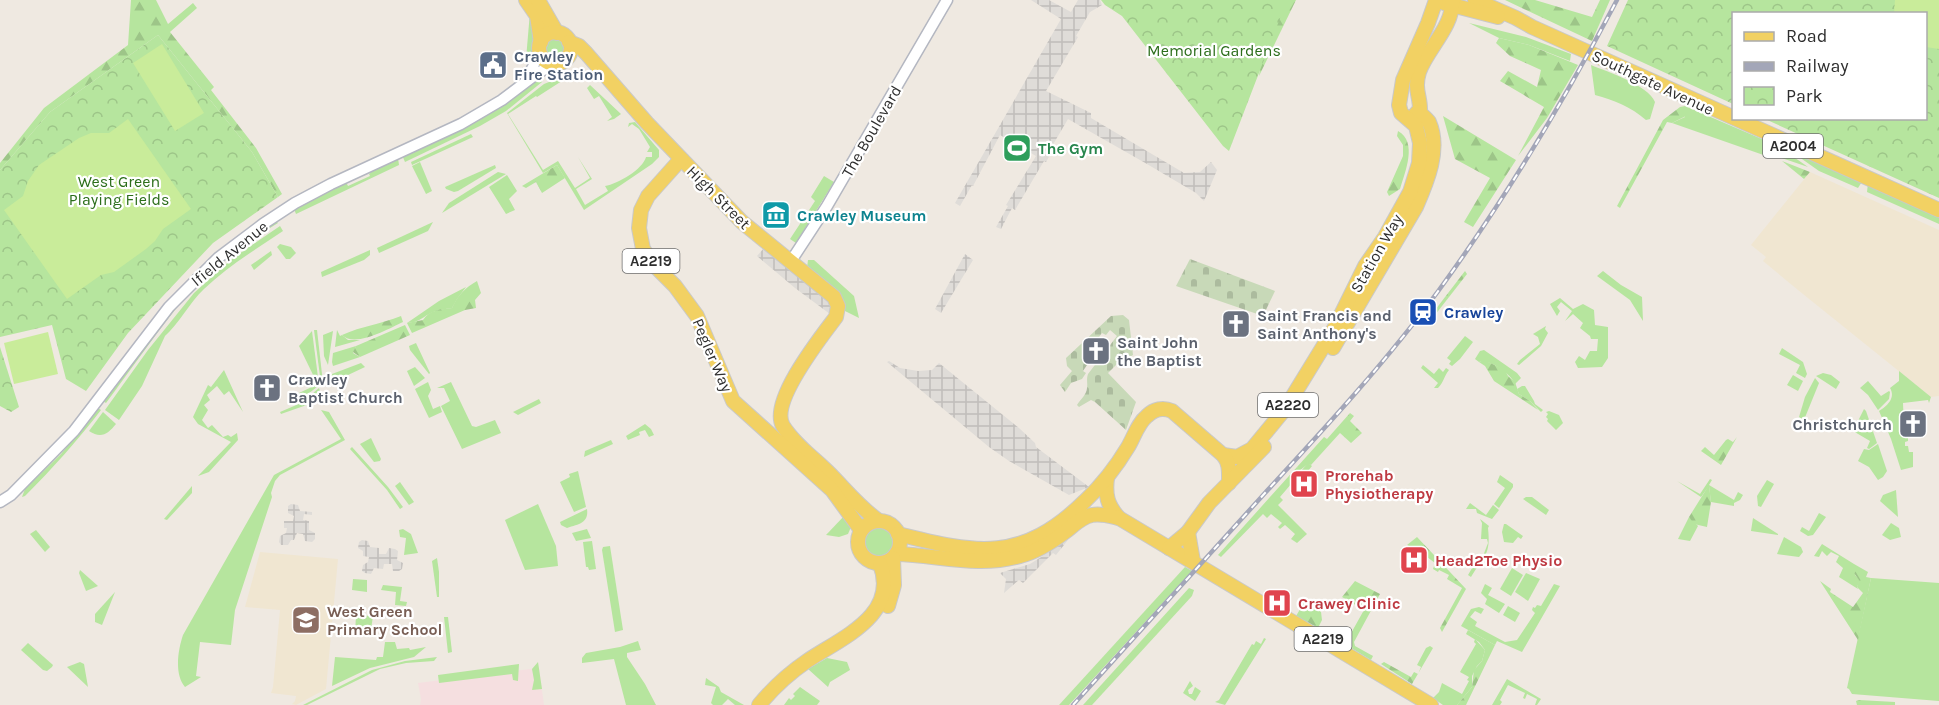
<svg xmlns="http://www.w3.org/2000/svg" width="1939" height="705" font-family="Karla,sans-serif">
<style>
.education{fill:#f0e6d1}
.medical{fill:#f5dfe0}
.grass{fill:#b6e59e}
.forest{fill:url(#forest-firs)}
.cemetery{fill:url(#cemetery-stones)}
.park{fill:url(#park-crowns)}
.pitch{fill:#c9ec9a}
.plaza{fill:url(#plaza-grid)}
.lines{fill:none;stroke-linecap:round;stroke-linejoin:round}
.minor-casing{stroke:#b4b7c1;stroke-width:13}
.major-casing{stroke:#c9c9c9;stroke-width:16}
.minor{stroke:#fff;stroke-width:10}
.major{stroke:#f2d163;stroke-width:14}
.rail-casing{stroke:#a3a6b8;stroke-width:4.5}
.rail{stroke:#fff;stroke-width:2;stroke-dasharray:7;stroke-linecap:butt}
.labels{text-anchor:middle;stroke-width:4.5;stroke-linejoin:round;paint-order:stroke}
.shield{fill:#fff;stroke:#6d6d6d;stroke-width:1.5}
.shield-label{font-size:15px;font-weight:bold;fill:#2e2e2e}
.park-label{font-size:16px;fill:#2c6e1b;stroke:#fff}
.service-label{font-size:16px;font-weight:bold;fill:#4e5e75;stroke:#fff;text-anchor:start}
.street-label{font-size:16px;fill:#2e2e2e;stroke:#fff}
.leisure-label{font-size:16px;font-weight:bold;fill:#27864d;stroke:#fff;text-anchor:start}
.culture-label{font-size:16px;font-weight:bold;fill:#0d838f;stroke:#fff;text-anchor:start}
.transit-label{font-size:16px;font-weight:bold;fill:#164399;stroke:#fff;text-anchor:start}
.worship-label{font-size:16px;font-weight:bold;fill:#5b616d;stroke:#fff;text-anchor:start}
.health-label{font-size:16px;font-weight:bold;fill:#be3a42;stroke:#fff;text-anchor:start}
.education-label{font-size:16px;font-weight:bold;fill:#785e54;stroke:#fff;text-anchor:start}
</style>
<defs>
<pattern id="forest-firs" width="22" height="20" patternUnits="userSpaceOnUse" patternTransform="scale(1.5)"><rect width="22" height="20" fill="#b6e59e"/><path d="M5 1l3.5 6h-7zM16 11l3.5 6h-7z" fill="#9dc588"/></pattern>
<pattern id="cemetery-stones" width="16" height="16" patternUnits="userSpaceOnUse" patternTransform="scale(1.5)"><rect width="16" height="16" fill="#c8d9b8"/><path d="M2 7V4a2 2 0 0 1 4 0v3zM10 15v-3a2 2 0 0 1 4 0v3z" fill="#acbb9e"/></pattern>
<pattern id="park-crowns" width="20" height="18" patternUnits="userSpaceOnUse" patternTransform="scale(1.5)"><rect width="20" height="18" fill="#b6e59e"/><path d="M2 6a3 3 0 1 1 6 0M12 15a3 3 0 1 1 6 0" fill="none" stroke="#9dc588"/></pattern>
<pattern id="plaza-grid" width="8" height="8" patternUnits="userSpaceOnUse" patternTransform="scale(1.5)"><rect width="8" height="8" fill="#dfdcd8"/><path d="M0 4h8M4 0v8" fill="none" stroke="#c0bdba"/></pattern>
</defs>
<rect width="100%" height="100%" fill="#efe9e1"/>
<g class="education">
<path d="M 1810,172 L 1939,230 L 1939,396 L 1931,397 L 1798,290 L 1763,261 L 1766,257 L 1751,245 Z"/>
<path d="M 260,552 L 338,559 L 326,689 L 296,705 L 292,704 L 295,701 L 296,696 L 271,693 L 273,687 L 280,610 L 245,607 Z"/>
</g>
<path class="medical" d="M 539,668 L 544,705 L 420,705 L 421,699 L 418,683 Z"/>
<g class="grass">
<path d="M 530,12 L 534,41 L 530,62 L 526,59 Z"/>
<path d="M 1469,23 L 1526,37 L 1571,54 L 1570,61 L 1529,45 L 1499,38 Z"/>
<circle cx="555" cy="48" r="12"/>
<path d="M 1591,65 C 1608,72 1648,85 1655,102 L 1650,119 L 1646,120 C 1631,107 1614,100 1595,95 Z"/>
<path d="M 564,76 L 565,79 L 537,97 L 536,96 L 508,114 L 543,170 L 558,161 L 575,188 L 590,178 L 578,157 L 592,179 L 576,189 L 585,205 L 608,191 L 605,186 C 618,184 643,169 646,157 L 652,157 L 652,152 L 647,152 L 650,147 L 639,129 L 632,124 L 628,127 L 629,123 L 635,122 L 659,150 L 659,157 L 652,164 L 584,210 L 557,165 L 543,173 L 507,113 L 544,84 Z"/>
<path d="M 539,77 L 542,82 L 506,111 L 480,126 L 405,162 L 402,155 Z"/>
<path d="M 590,85 L 621,114 L 614,119 L 607,121 L 612,117 L 599,96 L 594,99 L 587,88 Z"/>
<path d="M 1685,106 L 1778,146 L 1772,158 L 1672,123 L 1685,117 L 1685,107 L 1680,107 Z"/>
<path d="M 471,134 L 473,137 L 412,165 L 411,162 Z"/>
<path d="M 1785,147 L 1863,180 L 1858,188 L 1819,171 Z"/>
<path d="M 1781,148 L 1808,167 L 1776,156 Z"/>
<path d="M 398,158 L 399,165 L 296,214 L 294,209 L 339,184 L 347,184 L 348,186 L 370,176 L 369,174 L 376,168 Z"/>
<path d="M 420,162 L 432,191 L 426,194 L 412,166 Z"/>
<path d="M 495,165 L 496,168 L 458,191 L 454,192 L 446,189 L 445,187 Z"/>
<path d="M 498,172 L 506,174 L 442,213 L 449,203 Z"/>
<path d="M 507,175 L 517,191 L 509,199 L 515,210 L 506,214 L 489,187 Z"/>
<path d="M 824,176 L 834,182 L 796,243 L 790,239 L 815,201 L 811,197 Z"/>
<path d="M 1868,183 L 1906,199 L 1939,217 L 1939,224 L 1867,192 Z"/>
<path d="M 276,221 L 278,223 C 246,243 212,266 187,295 C 158,330 133,367 106,403 L 103,401 C 134,360 163,317 200,281 C 223,258 249,239 276,221 Z"/>
<path d="M 433,222 L 428,231 L 379,253 L 377,248 Z"/>
<path d="M 280,226 L 283,231 C 255,250 228,266 204,289 C 190,302 178,325 165,336 L 142,386 L 119,420 L 105,410 L 148,350 L 194,293 L 233,258 Z"/>
<path d="M 280,244 L 291,247 L 296,253 L 290,259 L 286,259 L 277,247 Z"/>
<path d="M 370,250 L 370,255 L 364,260 L 322,277 L 321,272 Z"/>
<path d="M 271,251 L 272,255 L 254,270 L 251,265 Z"/>
<path d="M 808,260 L 814,260 L 854,296 L 859,318 L 845,311 L 843,302 L 807,268 Z"/>
<path d="M 1603,271 L 1621,285 L 1642,297 L 1643,321 L 1630,300 L 1597,276 Z"/>
<path d="M 466,287 L 457,299 L 452,308 C 446,309 436,310 429,314 C 420,319 419,322 407,323 L 439,301 Z"/>
<path d="M 1560,298 L 1573,309 L 1583,304 L 1594,310 L 1595,325 L 1608,327 L 1608,358 L 1602,367 L 1578,368 L 1575,362 L 1579,356 L 1585,360 L 1590,351 L 1597,351 L 1598,339 L 1591,339 L 1590,336 L 1580,328 L 1583,323 L 1573,314 L 1565,321 L 1572,311 L 1561,302 L 1557,307 L 1560,311 L 1557,316 L 1550,304 Z"/>
<path d="M 1546,326 L 1545,329 L 1548,333 L 1541,346 L 1519,365 L 1517,364 L 1520,360 L 1540,344 L 1538,337 L 1533,334 Z"/>
<path d="M 314,330 L 317,330 L 323,383 L 321,384 Z"/>
<path d="M 337,330 L 340,336 L 342,335 L 348,340 L 360,340 L 335,347 Z"/>
<path d="M 312,331 L 319,385 L 318,385 L 299,346 Z"/>
<path d="M 333,331 L 328,365 L 324,356 L 323,335 Z"/>
<path d="M 1465,336 L 1473,342 L 1460,359 L 1452,366 L 1449,364 L 1451,361 L 1447,358 Z"/>
<path d="M 416,343 L 430,373 L 429,374 L 410,350 L 409,346 Z"/>
<path d="M 356,346 L 353,353 L 360,357 L 333,366 L 332,362 L 333,353 Z"/>
<path d="M 1782,348 L 1803,362 L 1807,374 L 1805,378 L 1796,373 L 1800,365 L 1779,354 Z"/>
<path d="M 1484,350 L 1517,373 L 1521,378 L 1515,384 C 1511,374 1490,359 1479,362 L 1475,359 L 1480,351 Z"/>
<path d="M 361,363 L 365,367 L 331,383 L 332,374 Z"/>
<path d="M 1423,365 L 1434,374 L 1439,368 L 1443,372 L 1446,368 L 1449,370 C 1444,376 1444,382 1438,388 L 1434,388 L 1438,383 L 1421,368 Z"/>
<path d="M 415,367 L 425,378 L 414,386 L 407,371 Z"/>
<path d="M 224,370 L 243,412 L 229,391 L 224,395 L 217,386 L 207,395 L 210,400 L 204,405 L 208,410 L 202,420 L 208,428 L 212,425 L 223,437 L 228,435 L 231,437 L 237,433 L 238,440 L 209,472 L 198,476 L 231,442 L 198,424 L 193,417 L 208,385 L 211,387 Z"/>
<path d="M 1899,371 L 1931,397 L 1929,403 L 1928,400 L 1903,403 L 1904,428 L 1908,429 L 1908,441 L 1905,442 L 1905,446 L 1908,446 L 1909,452 L 1913,452 L 1913,467 L 1901,470 L 1891,439 L 1879,411 C 1887,406 1896,398 1890,388 L 1899,381 Z"/>
<path d="M 1823,373 L 1831,375 L 1840,382 L 1836,389 L 1816,376 Z"/>
<path d="M 1793,375 L 1803,381 L 1798,391 L 1787,385 Z"/>
<path d="M 1815,378 L 1819,383 L 1804,420 L 1799,417 L 1805,397 Z"/>
<path d="M 1868,381 L 1881,396 L 1889,391 L 1890,392 L 1889,399 L 1878,410 L 1868,395 L 1860,388 Z"/>
<path d="M 428,382 L 431,390 L 428,396 L 433,409 L 440,406 L 442,412 L 429,418 L 415,389 Z"/>
<path d="M 451,382 L 472,426 L 476,427 L 495,420 L 501,433 L 462,449 L 441,406 L 450,401 L 444,388 L 437,388 Z"/>
<path d="M 316,385 L 317,387 L 304,397 L 302,396 L 304,398 L 292,405 L 289,397 L 298,393 L 301,396 L 299,393 Z"/>
<path d="M 1522,386 L 1525,386 L 1534,401 L 1535,404 L 1543,410 L 1541,412 L 1530,401 L 1519,394 L 1517,389 Z"/>
<path d="M 319,388 L 322,397 L 321,400 L 281,414 L 280,412 L 301,403 Z"/>
<path d="M 539,399 L 541,403 L 518,415 L 513,412 Z"/>
<path d="M 98,408 L 101,410 C 78,440 52,469 25,496 L 22,497 L 25,489 L 61,454 Z"/>
<path d="M 1864,409 L 1866,411 L 1877,443 L 1869,449 L 1867,448 L 1870,441 L 1853,431 Z"/>
<path d="M 321,410 L 329,412 L 345,440 L 280,475 L 275,481 L 271,493 L 272,497 L 235,610 L 231,645 L 200,642 L 196,676 L 201,677 L 185,687 C 174,674 178,650 183,635 L 274,475 L 341,439 Z"/>
<path d="M 1549,411 L 1559,415 L 1563,423 L 1556,430 L 1547,421 L 1548,419 L 1546,417 L 1548,414 L 1546,412 Z"/>
<path d="M 103,412 L 116,424 C 108,434 101,439 89,431 Z"/>
<path d="M 645,424 L 651,429 L 654,435 L 649,437 L 645,430 L 639,432 L 640,435 L 628,440 L 626,436 Z"/>
<path d="M 371,438 L 381,459 L 380,461 L 374,462 L 360,444 Z"/>
<path d="M 611,440 L 613,444 L 584,457 L 585,451 Z"/>
<path d="M 1878,444 L 1887,471 L 1883,477 L 1878,480 L 1869,467 L 1858,461 L 1864,449 L 1869,450 Z"/>
<path d="M 352,447 L 388,487 L 403,507 L 400,509 L 387,490 L 350,449 Z"/>
<path d="M 1308,463 L 1312,466 L 1296,486 L 1292,483 L 1280,497 L 1283,500 L 1278,505 L 1307,534 L 1297,543 L 1291,539 L 1295,534 L 1285,525 L 1280,529 L 1278,527 L 1282,523 L 1271,514 L 1267,518 L 1263,514 L 1221,557 L 1218,555 L 1297,467 L 1301,471 Z"/>
<path d="M 578,471 L 586,507 L 574,512 L 560,482 L 570,477 L 569,474 Z"/>
<path d="M 1500,475 L 1513,484 L 1513,487 L 1499,508 L 1494,504 L 1505,488 L 1497,482 Z"/>
<path d="M 1710,479 L 1712,480 L 1709,485 L 1734,500 L 1738,492 L 1743,495 L 1740,500 L 1734,503 L 1734,506 L 1711,502 L 1709,486 L 1701,497 L 1677,481 L 1700,494 Z"/>
<path d="M 1767,480 L 1774,484 L 1761,507 L 1758,506 L 1757,496 Z"/>
<path d="M 400,482 L 414,502 L 409,505 L 395,486 Z"/>
<path d="M 192,486 L 192,493 L 167,520 L 164,519 Z"/>
<path d="M 1896,490 L 1898,517 L 1880,501 L 1883,495 Z"/>
<path d="M 1526,497 L 1532,497 L 1549,510 L 1546,515 L 1523,499 Z"/>
<path d="M 1470,503 L 1486,515 L 1493,505 L 1499,510 L 1492,519 L 1477,513 L 1476,509 L 1466,509 Z"/>
<path d="M 538,504 L 556,546 L 558,566 L 525,570 L 505,520 Z"/>
<path d="M 587,509 C 589,523 579,524 567,528 L 561,525 L 560,522 Z"/>
<path d="M 1819,513 L 1826,517 L 1813,535 L 1808,536 L 1800,531 L 1802,527 L 1809,531 Z"/>
<path d="M 845,515 L 851,527 L 848,534 L 839,537 L 826,535 Z"/>
<path d="M 1689,517 L 1698,526 L 1690,541 L 1678,539 Z"/>
<path d="M 1753,518 L 1778,534 L 1778,535 L 1751,531 Z"/>
<path d="M 1480,519 L 1489,526 L 1488,528 C 1491,556 1484,555 1471,577 L 1468,575 L 1478,558 L 1483,556 L 1488,543 L 1487,539 L 1481,539 L 1482,523 Z"/>
<path d="M 1891,523 L 1899,528 L 1901,537 L 1890,540 L 1882,535 Z"/>
<path d="M 1504,524 L 1506,524 L 1523,536 L 1521,539 L 1518,537 L 1513,543 L 1504,542 L 1502,532 Z"/>
<circle cx="879" cy="542" r="15"/>
<path d="M 403,529 L 411,534 L 418,553 L 404,555 L 406,538 L 400,537 L 399,530 Z"/>
<path d="M 587,529 L 591,538 L 576,541 L 572,533 Z"/>
<path d="M 36,530 L 50,547 L 45,552 L 30,534 Z"/>
<path d="M 1784,537 L 1801,547 L 1803,552 L 1799,557 L 1777,554 Z"/>
<path d="M 592,541 L 596,569 L 589,570 L 588,567 L 586,567 L 583,542 Z"/>
<path d="M 1822,544 L 1854,564 L 1855,575 L 1860,580 L 1857,587 L 1858,589 L 1839,577 L 1843,568 L 1836,562 L 1839,556 L 1831,552 L 1827,556 L 1822,551 L 1819,557 L 1814,556 Z"/>
<path d="M 610,546 L 623,630 L 615,632 L 602,550 L 603,547 Z"/>
<path d="M 437,558 L 439,572 L 439,597 L 437,597 L 432,561 Z"/>
<path d="M 1185,567 L 1192,571 L 1069,705 L 1059,705 Z"/>
<path d="M 1512,568 L 1523,575 L 1511,596 L 1500,589 Z"/>
<path d="M 80,570 L 98,586 L 86,591 L 79,573 Z"/>
<path d="M 1526,573 L 1540,579 L 1528,601 L 1515,592 Z"/>
<path d="M 1871,578 L 1939,583 L 1939,701 L 1852,694 L 1849,689 L 1847,688 Z"/>
<path d="M 353,579 L 367,580 L 367,592 L 352,590 Z"/>
<path d="M 1485,584 L 1492,588 L 1488,595 L 1505,604 L 1499,613 L 1485,604 L 1487,599 L 1481,593 Z"/>
<path d="M 1554,584 L 1560,586 L 1522,652 L 1497,641 L 1495,645 L 1461,626 L 1471,609 L 1479,607 L 1484,609 L 1481,614 L 1475,611 L 1470,617 L 1477,622 L 1475,626 L 1505,642 L 1517,640 L 1535,613 L 1532,610 L 1533,607 L 1535,608 L 1537,605 L 1541,606 Z"/>
<path d="M 383,585 L 402,587 L 400,601 L 407,602 L 406,606 L 395,605 L 396,592 L 381,590 Z"/>
<path d="M 1189,588 L 1194,590 L 1192,596 L 1092,705 L 1083,705 Z"/>
<path d="M 115,592 L 102,625 L 95,622 L 95,614 Z"/>
<path d="M 1508,606 L 1520,613 L 1515,622 L 1503,615 Z"/>
<path d="M 356,615 L 373,616 L 370,636 L 355,635 Z"/>
<path d="M 444,617 L 448,617 L 452,652 L 448,653 Z"/>
<path d="M 1264,638 L 1266,639 L 1225,705 L 1215,702 L 1219,700 L 1252,644 L 1254,645 L 1256,641 L 1261,644 Z"/>
<path d="M 1475,639 L 1485,650 L 1482,661 L 1477,666 L 1472,676 L 1472,687 L 1457,705 L 1443,705 L 1433,698 L 1439,692 L 1442,683 L 1462,694 L 1469,681 L 1467,680 L 1469,677 L 1460,672 L 1476,644 L 1474,642 Z"/>
<path d="M 638,641 L 641,650 L 627,653 L 627,657 L 645,684 L 656,705 L 626,705 L 614,659 L 582,663 L 582,658 L 586,653 L 620,647 Z"/>
<path d="M 385,642 L 395,642 L 397,649 L 409,648 L 410,650 L 426,647 L 414,657 L 370,668 L 332,686 L 335,657 L 376,660 L 377,657 L 383,657 Z"/>
<path d="M 28,643 L 53,665 L 52,667 L 47,671 L 43,670 L 21,650 Z"/>
<path d="M 437,657 L 434,661 L 406,663 L 380,669 L 307,705 L 303,705 L 372,670 L 405,661 Z"/>
<path d="M 827,658 L 847,662 L 850,670 L 830,682 L 828,687 L 808,669 Z"/>
<path d="M 80,662 L 84,664 L 88,687 L 67,667 Z"/>
<path d="M 538,662 L 542,689 L 532,690 L 534,680 L 532,669 Z"/>
<path d="M 519,664 L 518,681 L 513,680 L 512,674 L 439,683 L 438,675 Z"/>
<path d="M 706,678 L 719,687 L 721,692 L 744,705 L 735,705 L 728,699 L 722,705 L 713,705 L 711,703 L 716,687 L 705,685 Z"/>
<path d="M 1507,679 L 1541,699 L 1537,705 L 1535,705 L 1537,699 L 1527,694 L 1525,699 L 1523,698 L 1525,693 L 1508,685 L 1500,700 L 1502,702 L 1500,705 L 1492,705 Z"/>
<path d="M 1190,681 L 1193,686 L 1188,690 L 1189,694 L 1192,694 L 1195,687 L 1201,691 L 1195,701 L 1183,693 Z"/>
<path d="M 800,687 L 820,701 L 817,705 L 784,705 L 789,698 L 791,700 L 795,696 L 793,694 Z"/>
</g>
<g class="forest">
<path d="M 131,0 L 156,0 L 168,24 L 193,3 L 197,8 L 170,32 L 214,87 L 211,90 L 256,148 L 282,194 L 278,197 L 252,152 L 158,35 L 50,112 L 0,170 L 0,163 L 44,108 L 128,45 Z"/>
<path d="M 1281,0 L 1296,0 L 1259,76 L 1265,29 Z"/>
<path d="M 1505,0 L 1535,0 L 1592,17 L 1600,0 L 1610,0 L 1592,41 Z"/>
<path d="M 1499,38 L 1529,45 L 1578,65 L 1547,118 L 1518,156 L 1544,107 L 1500,81 L 1508,71 L 1537,87 L 1541,70 L 1510,56 L 1496,43 Z"/>
<path d="M 1680,107 L 1685,107 L 1689,111 L 1688,115 L 1672,123 L 1667,122 L 1620,208 L 1617,206 L 1663,120 Z"/>
<path d="M 1443,116 L 1516,160 L 1473,227 L 1464,222 L 1490,178 L 1455,159 Z"/>
<path d="M 1398,131 C 1418,142 1405,172 1400,189 L 1389,196 L 1387,192 L 1403,156 L 1403,145 L 1397,136 Z"/>
<path d="M 1782,161 L 1810,172 L 1804,179 Z"/>
<path d="M 557,165 L 565,178 L 542,193 L 536,182 L 526,188 L 522,186 Z"/>
<path d="M 1465,271 L 1467,274 L 1435,315 L 1432,314 Z"/>
<path d="M 477,281 L 481,293 L 475,300 L 476,308 L 465,310 L 412,333 L 407,323 L 423,320 C 429,310 442,309 452,308 C 457,296 466,287 477,281 Z"/>
<path d="M 401,316 L 403,322 C 388,329 355,348 342,335 C 362,326 381,324 401,316 Z"/>
<path d="M 405,325 L 410,335 L 360,357 L 353,352 L 356,346 Z"/>
<path d="M 1484,360 L 1505,370 L 1508,376 L 1515,382 L 1519,394 L 1530,401 L 1538,410 L 1494,381 L 1485,366 L 1479,362 Z"/>
<path d="M 1350,413 L 1354,416 L 1350,421 L 1362,433 L 1351,443 L 1340,433 L 1311,465 L 1308,464 L 1299,471 L 1297,467 L 1324,437 L 1327,439 Z"/>
<path d="M 1737,437 L 1721,465 L 1701,451 L 1705,447 L 1714,455 L 1726,440 L 1728,439 L 1733,442 Z"/>
<path d="M 1709,485 L 1711,502 L 1707,527 L 1694,524 L 1689,517 Z"/>
<path d="M 1417,537 L 1466,589 L 1442,632 L 1440,628 L 1462,588 L 1447,579 L 1449,575 L 1439,570 L 1438,572 L 1433,569 L 1435,563 L 1419,551 L 1407,545 Z"/>
<path d="M 1854,564 L 1868,572 L 1866,577 L 1871,578 L 1858,640 L 1820,581 L 1831,589 L 1830,592 L 1853,607 L 1863,593 L 1857,587 L 1859,580 L 1854,573 Z"/>
<path d="M 1355,581 L 1380,594 L 1354,642 L 1355,646 L 1373,656 L 1371,660 L 1328,634 L 1328,627 L 1334,630 L 1336,627 L 1350,635 L 1364,610 L 1342,597 Z"/>
<path d="M 1305,601 L 1321,612 L 1322,620 L 1318,628 L 1296,616 Z"/>
<path d="M 1468,630 L 1495,645 L 1466,705 L 1457,705 L 1472,687 L 1474,670 L 1482,661 L 1485,650 L 1479,642 L 1466,634 Z"/>
<path d="M 1430,646 L 1433,648 L 1412,684 L 1381,664 L 1384,662 L 1411,677 L 1414,672 L 1418,674 L 1421,667 L 1417,665 L 1426,648 Z"/>
<path d="M 1859,700 L 1895,702 L 1895,705 L 1857,705 L 1856,701 Z"/>
</g>
<g class="cemetery">
<path d="M 1190,259 L 1275,291 L 1263,316 L 1176,286 Z"/>
<path d="M 1123,315 L 1129,320 L 1133,355 L 1117,364 L 1108,373 L 1136,402 L 1126,430 L 1095,402 L 1091,400 L 1079,407 L 1077,405 C 1080,400 1087,394 1087,388 C 1088,383 1086,380 1088,374 L 1117,336 L 1110,330 L 1106,335 L 1102,333 L 1089,351 L 1087,349 L 1084,352 L 1089,356 L 1084,363 L 1087,365 L 1083,371 L 1086,373 L 1082,379 L 1071,383 L 1065,392 L 1060,385 L 1072,371 L 1067,366 L 1066,358 L 1111,316 Z"/>
</g>
<g class="park">
<path d="M 1101,0 L 1287,0 L 1229,151 L 1223,146 L 1122,16 L 1105,5 Z"/>
<path d="M 1628,0 L 1939,0 L 1939,198 L 1765,119 L 1926,118 L 1926,14 L 1734,14 L 1733,104 L 1607,46 Z"/>
<path d="M 158,35 L 252,152 L 278,197 L 213,243 L 128,333 L 86,391 L 66,379 L 52,325 L 0,337 L 0,170 L 50,112 Z"/>
<path d="M 0,347 L 19,407 L 11,412 L 0,406 Z"/>
</g>
<g class="pitch">
<path d="M 1895,0 L 1939,0 L 1939,49 L 1926,47 L 1926,14 L 1894,13 Z"/>
<path d="M 162,44 L 204,113 L 175,131 L 133,63 Z"/>
<path d="M 128,119 L 191,209 L 163,229 L 155,241 L 146,249 L 114,272 L 101,275 L 67,299 L 4,210 L 23,196 L 28,181 L 39,165 L 79,138 L 91,133 L 109,133 Z"/>
<path d="M 48,332 L 58,374 L 14,384 L 4,343 Z"/>
</g>
<g class="plaza">
<path d="M 1031,0 L 1049,0 L 1071,12 L 1078,0 L 1100,0 L 1102,5 L 1090,12 L 1076,36 L 1078,37 L 1046,91 L 1091,113 L 1091,118 L 1184,173 L 1200,172 L 1211,162 L 1217,170 L 1204,201 L 1196,193 L 1147,164 L 1068,119 L 1051,148 L 1053,150 L 1046,162 L 1044,161 L 1015,210 L 1012,208 L 1001,229 L 996,227 L 1008,206 L 1006,205 L 1036,156 L 1000,135 L 973,186 L 972,185 L 960,206 L 955,203 L 1061,19 Z"/>
<path d="M 764,248 L 831,303 L 834,310 L 830,314 L 795,288 L 757,256 Z"/>
<path d="M 965,254 L 973,260 L 941,313 L 935,309 Z"/>
<path d="M 889,361 L 900,368 L 918,371 L 932,370 L 939,363 L 1019,428 L 1035,443 L 1036,447 L 1089,487 L 1069,495 L 1009,461 L 989,447 L 887,362 Z"/>
<path d="M 291,504 L 298,505 L 300,511 L 312,512 L 312,515 L 304,514 L 303,520 L 309,521 L 309,530 L 315,533 L 315,539 L 312,542 L 305,541 L 303,534 L 297,533 L 294,540 L 291,540 L 288,545 L 281,545 L 279,542 L 280,536 L 286,533 L 287,528 L 284,528 L 284,521 L 293,521 L 294,516 L 288,513 L 288,506 Z"/>
<path d="M 362,540 L 368,541 L 370,547 L 379,548 L 379,554 L 386,554 L 389,548 L 395,549 L 398,551 L 397,560 L 403,563 L 402,569 L 399,571 L 393,571 L 392,564 L 384,564 L 383,569 L 374,568 L 371,574 L 365,573 L 362,571 L 363,565 L 368,562 L 369,557 L 363,556 L 363,551 L 358,548 L 359,542 Z"/>
<path d="M 1068,540 L 1056,555 L 1053,553 L 1023,583 L 1019,580 L 1004,593 L 1006,579 L 1000,573 L 1030,564 Z"/>
</g>
<g class="lines">
<g class="minor-casing">
<g id="minor">
<path d="M 526,79 L 533,67 L 539,49"/>
<path d="M 791,261 L 827,206 L 947,0"/>
<path d="M 0,502 L 11,495 L 74,431 L 169,307 L 218,258 L 263,224 L 295,203 L 331,184 L 461,124 L 502,100 L 539,72 L 557,64"/>
</g>
</g>
<g class="major-casing">
<g id="major">
<path d="M 526,0 L 537,16 L 541,42"/>
<path d="M 538,0 L 557,33"/>
<path d="M 1475,0 L 1516,18 L 1532,27 L 1939,210"/>
<path d="M 1444,3 L 1498,17"/>
<circle cx="555" cy="48" r="16"/>
<path d="M 569,42 L 579,46 L 586,53 L 647,123 L 742,222 L 834,297 L 838,306 L 836,317 C 821,337 769,402 783,426 C 795,445 813,457 829,473 C 846,490 859,507 879,521"/>
<path d="M 1413,117 L 1420,109 C 1420,96 1414,89 1419,72 C 1427,49 1454,26 1452,0"/>
<path d="M 681,159 L 648,196 L 641,210 L 639,228 L 643,249 L 653,264 L 675,286 L 697,316 L 733,401 L 832,490 L 861,530"/>
<path d="M 1333,348 L 1416,207 C 1427,182 1441,149 1429,122 C 1427,119 1422,115 1419,112"/>
<path d="M 1223,455 L 1237,457 L 1252,449 L 1285,409 L 1334,329 L 1365,266 L 1385,237 L 1410,192 L 1419,163 L 1420,143 L 1416,126 L 1401,113 L 1399,105 L 1403,80 L 1428,23 L 1436,0"/>
<path d="M 1107,478 C 1105,495 1107,505 1119,518 L 1431,705"/>
<circle cx="879" cy="542" r="21"/>
<path d="M 1188,532 L 1193,561"/>
<path d="M 898,534 C 977,554 1022,563 1085,501 C 1102,485 1116,467 1128,447 C 1134,437 1138,423 1147,416 C 1154,409 1163,407 1172,411 L 1223,455 C 1230,463 1229,472 1229,483"/>
<path d="M 1169,548 L 1188,532 L 1209,503 L 1264,447"/>
<path d="M 896,554 C 938,555 978,568 1020,556 C 1036,552 1052,542 1065,532 C 1073,526 1081,517 1092,515 C 1101,513 1110,516 1119,518"/>
<path d="M 888,606 L 894,585 L 893,558"/>
<path d="M 759,705 C 773,688 788,674 807,661 C 841,638 900,615 880,564"/>
</g>
</g>
<use href="#minor" class="minor"/>
<use href="#major" class="major"/>
<g class="rail-casing">
<path id="rail" d="M 1073,705 C 1137,634 1201,564 1265,493 C 1325,428 1386,362 1439,290 C 1506,198 1564,101 1617,0"/>
</g>
<use href="#rail" class="rail"/>
</g>
<defs>
<g id="civic-square" transform="scale(1.5)"><rect x="-9" y="-9" width="18" height="18" rx="4" fill="#5c6f8a" stroke="#fff"/><path d="M-.6-6.5H3V-4.5H.6V-3L4-1V1h2V6H-6V1h2V-1L-.6-3ZM-1.2 2.5V6h2.4V2.5Z" fill="#fff"/></g>
<g id="stadium-square" transform="scale(1.5)"><rect x="-9" y="-9" width="18" height="18" rx="4" fill="#2e9e5b" stroke="#fff"/><path d="M0-5a6.5 5 0 1 0 0 10a6.5 5 0 1 0 0-10ZM-3.5-1.8h7v3.6h-7Z" fill="#fff"/></g>
<g id="museum-square" transform="scale(1.5)"><rect x="-9" y="-9" width="18" height="18" rx="4" fill="#0f9aa8" stroke="#fff"/><path d="M0-6L6-3V-2H-6V-3ZM-5-1h2V3h-2ZM-1-1h2V3h-2ZM3-1h2V3H3ZM-6 4H6V6H-6Z" fill="#fff"/></g>
<g id="station-square" transform="scale(1.5)"><rect x="-9" y="-9" width="18" height="18" rx="4" fill="#1a4fb4" stroke="#fff"/><path d="M-3-6H3Q5-6 5-4V2Q5 4 3 4L4.5 6H3L1.5 4h-3L-3 6H-4.5L-3 4Q-5 4-5 2V-4Q-5-6-3-6ZM-3.5-4v3h7v-3ZM-3.5 1v1.5H-2V1ZM2 1v1.5H3.5V1Z" fill="#fff"/></g>
<g id="church-square" transform="scale(1.5)"><rect x="-9" y="-9" width="18" height="18" rx="4" fill="#6b7280" stroke="#fff"/><path d="M-1.2-6h2.4v3.5h3.3v2.4h-3.3V6h-2.4V-.1h-3.3v-2.4h3.3Z" fill="#fff"/></g>
<g id="hospital-square" transform="scale(1.5)"><rect x="-9" y="-9" width="18" height="18" rx="4" fill="#e0444e" stroke="#fff"/><path d="M-5-5h3v3.5h4V-5h3V5h-3V1.5h-4V5h-3Z" fill="#fff"/></g>
<g id="school-square" transform="scale(1.5)"><rect x="-9" y="-9" width="18" height="18" rx="4" fill="#8d6e63" stroke="#fff"/><path d="M0-5L7-2L0 1L-7-2ZM-4 1L0 2.5L4 1V4Q0 6-4 4Z" fill="#fff"/></g>
</defs>
<g fill-rule="evenodd">
<use href="#civic-square" x="493" y="65"/>
<use href="#stadium-square" x="1017" y="148"/>
<use href="#museum-square" x="776" y="215"/>
<use href="#station-square" x="1423" y="312"/>
<use href="#church-square" x="1236" y="324"/>
<use href="#church-square" x="1096" y="351"/>
<use href="#church-square" x="267" y="388"/>
<use href="#church-square" x="1913" y="424"/>
<use href="#hospital-square" x="1304" y="484"/>
<use href="#hospital-square" x="1414" y="560"/>
<use href="#hospital-square" x="1277" y="603"/>
<use href="#school-square" x="306" y="620"/>
</g>
<g class="labels">
<g class="shield">
<rect x="1763" y="134" width="60" height="24" rx="4.5"/>
<rect x="622.5" y="249" width="57" height="24" rx="4.5"/>
<rect x="1258" y="393" width="60" height="24" rx="4.5"/>
<rect x="1294.5" y="627" width="57" height="24" rx="4.5"/>
</g>
<g class="shield-label">
<text x="1793" y="151">A2004</text>
<text x="651" y="266">A2219</text>
<text x="1288" y="410">A2220</text>
<text x="1323" y="644">A2219</text>
</g>
<g class="park-label">
<text x="1214" y="56">Memorial Gardens</text>
<text x="119" y="187">West Green<tspan x="119" dy="18">Playing Fields</tspan></text>
</g>
<g class="service-label">
<text x="514" y="62">Crawley<tspan x="514" dy="18">Fire Station</tspan></text>
</g>
<g class="street-label">
<text transform="translate(1653 82) rotate(25)" y="6">Southgate Avenue</text>
<text transform="translate(871 131) rotate(-60)" y="6">The Boulevard</text>
<text transform="translate(719 197) rotate(45)" y="6">High Street</text>
<text transform="translate(229 253) rotate(-39)" y="6">Ifield Avenue</text>
<text transform="translate(1376 253) rotate(-60)" y="6">Station Way</text>
<text transform="translate(713 355) rotate(67)" y="6">Pegler Way</text>
</g>
<g class="leisure-label">
<text x="1038" y="154">The Gym</text>
</g>
<g class="culture-label">
<text x="797" y="221">Crawley Museum</text>
</g>
<g class="transit-label">
<text x="1444" y="318">Crawley</text>
</g>
<g class="worship-label">
<text x="1257" y="321">Saint Francis and<tspan x="1257" dy="18">Saint Anthony's</tspan></text>
<text x="1117" y="348">Saint John<tspan x="1117" dy="18">the Baptist</tspan></text>
<text x="288" y="385">Crawley<tspan x="288" dy="18">Baptist Church</tspan></text>
<text x="1892" y="430" text-anchor="end">Christchurch</text>
</g>
<g class="health-label">
<text x="1325" y="481">Prorehab<tspan x="1325" dy="18">Physiotherapy</tspan></text>
<text x="1435" y="566">Head2Toe Physio</text>
<text x="1298" y="609">Crawey Clinic</text>
</g>
<g class="education-label">
<text x="327" y="617">West Green<tspan x="327" dy="18">Primary School</tspan></text>
</g>
</g>
<rect x="1732" y="12" width="195" height="108" fill="#ffffff" stroke="#ababab" stroke-width="1.5"/>
<rect x="1744" y="32" width="30" height="9" fill="#f2d163" stroke="#ababab" stroke-width="1.5"/>
<text x="1786" y="42" font-size="18" fill="#2e2e2e">Road</text>
<rect x="1744" y="62" width="30" height="9" fill="#a3a6b8" stroke="#ababab" stroke-width="1.5"/>
<text x="1786" y="72" font-size="18" fill="#2e2e2e">Railway</text>
<rect x="1744" y="87" width="30" height="18" fill="url(#park-crowns)" stroke="#ababab" stroke-width="1.5"/>
<text x="1786" y="102" font-size="18" fill="#2e2e2e">Park</text>
</svg>
